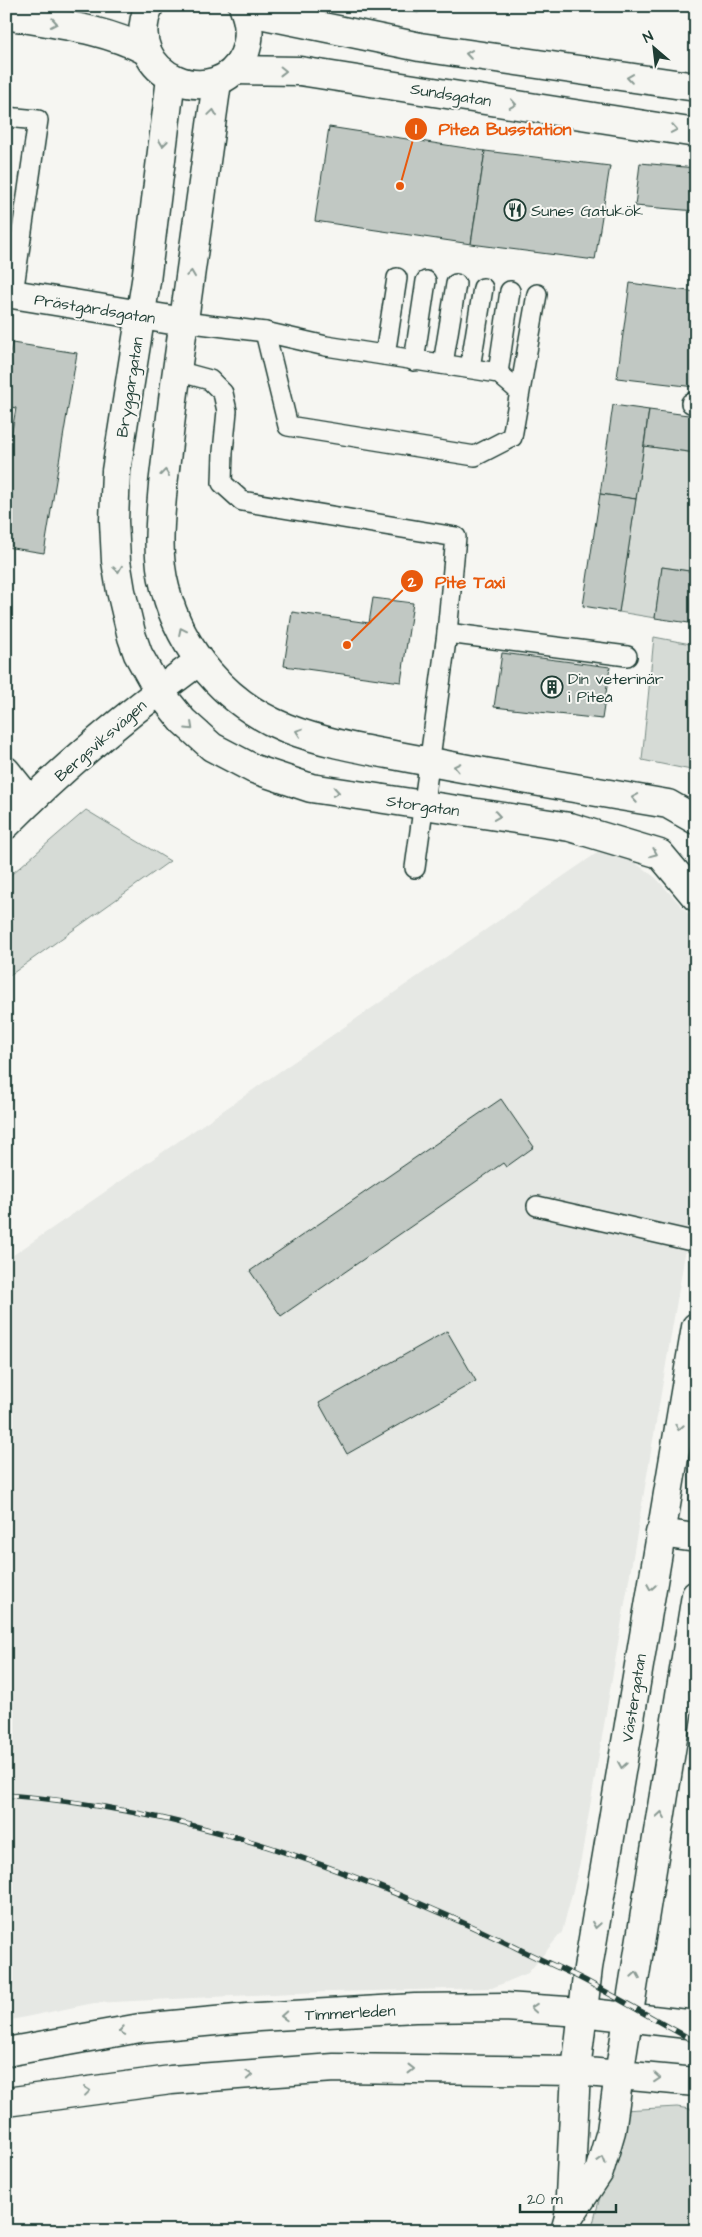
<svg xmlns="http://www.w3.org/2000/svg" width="702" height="2237" font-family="'Architects Daughter',sans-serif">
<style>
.built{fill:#e6e8e4}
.green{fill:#d6dbd6;stroke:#7a8c85}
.building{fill:#c1c8c3;stroke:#1f3d34}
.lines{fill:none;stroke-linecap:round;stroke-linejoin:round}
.lane-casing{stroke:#1f3d34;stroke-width:22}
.street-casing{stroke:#1f3d34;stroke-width:31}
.secondary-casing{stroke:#1f3d34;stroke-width:31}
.lane{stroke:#f6f6f2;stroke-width:19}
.street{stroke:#f6f6f2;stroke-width:28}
.secondary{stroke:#f6f6f2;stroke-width:28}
.rail-casing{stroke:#1f3d34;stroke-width:5.5}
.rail{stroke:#f6f6f2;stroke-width:4;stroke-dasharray:11;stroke-linecap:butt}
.oneway{stroke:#8a9a93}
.labels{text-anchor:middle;stroke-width:4;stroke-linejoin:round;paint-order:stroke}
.street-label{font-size:16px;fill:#1f3d34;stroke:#f6f6f2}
.poi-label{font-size:16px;fill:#1f3d34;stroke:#f6f6f2;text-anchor:start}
.leader{fill:none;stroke:#e8590c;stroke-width:2}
.callout-dot{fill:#e8590c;stroke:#f6f6f2;stroke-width:2}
.mark-label{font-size:15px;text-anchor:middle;font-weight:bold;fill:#fff}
.callout-label{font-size:18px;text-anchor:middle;font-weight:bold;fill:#e8590c;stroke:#f6f6f2;stroke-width:4;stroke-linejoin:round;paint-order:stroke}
</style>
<rect width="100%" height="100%" fill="#f6f6f2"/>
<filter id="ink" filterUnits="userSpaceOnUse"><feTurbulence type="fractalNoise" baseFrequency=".02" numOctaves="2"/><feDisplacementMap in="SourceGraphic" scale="10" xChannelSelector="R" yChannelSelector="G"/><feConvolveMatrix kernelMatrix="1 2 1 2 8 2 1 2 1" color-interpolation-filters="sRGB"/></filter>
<g filter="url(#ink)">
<path class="built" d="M 610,844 L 656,878 L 696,922 L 696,1190 L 581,1859 L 562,1932 L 528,1973 L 492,1988 L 293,1993 L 94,2003 L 6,2021 L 6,1260 Z"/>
<g class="green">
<path d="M 383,6 L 425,6 L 424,9 L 418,13 Z"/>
<path d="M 644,446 L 696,453 L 696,572 L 662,567 L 655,618 L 619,612 Z"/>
<path d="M 654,637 L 696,645 L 696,771 L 642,760 Z"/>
<path d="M 86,810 L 170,861 L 6,978 L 6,879 Z"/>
<path d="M 677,2107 L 696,2110 L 696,2231 L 591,2231 L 623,2110 Z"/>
</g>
<g class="building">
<path d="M 329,127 L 485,151 L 471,244 L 315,221 Z"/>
<path d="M 485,151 L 610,166 L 595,260 L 471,244 Z"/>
<path d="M 640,163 L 696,168 L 696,211 L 635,206 Z"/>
<path d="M 630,283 L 696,292 L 695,387 L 617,378 Z"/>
<path d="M 12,343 L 77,353 L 44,553 L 6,547 L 6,441 L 10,442 L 16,408 L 6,406 L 6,374 Z"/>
<path d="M 613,405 L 649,410 L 636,499 L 600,494 Z"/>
<path d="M 649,410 L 696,416 L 696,453 L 644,446 Z"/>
<path d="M 600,494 L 636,499 L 619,612 L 583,606 Z"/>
<path d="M 662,567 L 696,572 L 696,624 L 655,618 Z"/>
<path d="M 373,598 L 413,603 L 401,682 L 284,666 L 292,612 L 369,623 Z"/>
<path d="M 502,653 L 610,667 L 602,719 L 494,707 Z"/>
<path d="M 501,1099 L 534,1147 L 506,1167 L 503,1163 L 281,1316 L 250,1271 Z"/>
<path d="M 447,1331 L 476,1381 L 347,1454 L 319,1403 Z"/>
</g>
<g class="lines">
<g class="lane-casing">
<g id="lane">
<path d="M 6,117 L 38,120 L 13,294"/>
<path d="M 184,322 L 265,332 L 326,346 L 498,373 L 519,391"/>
<path d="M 265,332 L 288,426 L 475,456 L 512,437 L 537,294"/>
<path d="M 385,355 L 397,278"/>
<path d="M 414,361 L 426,281"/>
<path d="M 443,364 L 456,284"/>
<path d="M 470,368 L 483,288"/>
<path d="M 177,371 L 210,380 L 223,393 L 227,411 L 223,452 L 222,483 L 242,501 L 456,537 L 447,633 L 415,868"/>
<path d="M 498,373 L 510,291"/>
<path d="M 691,403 L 696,403"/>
<path d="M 447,633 L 627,656"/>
<path d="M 537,1206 L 696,1242"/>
</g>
</g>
<g class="street-casing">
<g id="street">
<path d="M 6,293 L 184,322"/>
<path d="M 6,771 L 30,801"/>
<path d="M 6,825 C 66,764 131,711 199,661"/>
<path d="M 660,1533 L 696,1538"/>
<path d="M 569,2217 L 599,2172 L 611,2131 L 619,2075"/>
<path d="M 565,2231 L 569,2217 L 576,2071"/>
</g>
</g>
<g class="secondary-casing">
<g id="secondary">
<path d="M 149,6 C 119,78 219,113 244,55 C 251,38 250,23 243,6"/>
<path d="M 245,11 L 420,47 L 696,87"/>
<path d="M 6,15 C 55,24 103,28 147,51"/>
<path d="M 234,70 L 300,71 L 696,133"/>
<path d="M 171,78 L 146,281 L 116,471 L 114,521 L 116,561 L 121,591 L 132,637 L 138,654 L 158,690 L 183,721 L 212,747 L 254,769 L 311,788 L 570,827 L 660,854 L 696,897"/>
<path d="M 217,82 C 203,185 188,289 174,392 C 170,423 167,454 163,485 C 160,520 156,554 165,588 C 181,651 226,704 286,728 C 329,745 375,751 420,760 C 502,776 585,790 668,804 L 696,820"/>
<path d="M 6,2052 L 140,2028 L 258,2017 L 415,2008 L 505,2007 L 582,2012 L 696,2025"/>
<path d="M 576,2071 L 588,1968 L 696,1327"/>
<path d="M 619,2075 L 696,1595"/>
<path d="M 6,2102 L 171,2080 L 334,2068 L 576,2071 L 696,2082"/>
</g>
</g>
<use href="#lane" class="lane"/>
<use href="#street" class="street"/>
<use href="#secondary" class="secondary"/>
<g class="rail-casing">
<path id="rail" d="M 6,1795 C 189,1809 351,1868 515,1947 C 538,1959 563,1969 586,1981 C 623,2001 659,2022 696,2042"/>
</g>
<use href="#rail" class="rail"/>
</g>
<defs><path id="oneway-chevron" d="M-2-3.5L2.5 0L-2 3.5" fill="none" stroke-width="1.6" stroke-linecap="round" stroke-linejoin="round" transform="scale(1.25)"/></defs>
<g class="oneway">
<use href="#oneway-chevron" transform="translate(54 23) rotate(10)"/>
<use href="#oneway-chevron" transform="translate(469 54) rotate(-172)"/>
<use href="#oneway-chevron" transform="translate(283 71) rotate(1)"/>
<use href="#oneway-chevron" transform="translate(630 78) rotate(-172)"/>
<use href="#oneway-chevron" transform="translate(513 104) rotate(9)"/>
<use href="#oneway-chevron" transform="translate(213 113) rotate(-82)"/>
<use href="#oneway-chevron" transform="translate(674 129) rotate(10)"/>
<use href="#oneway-chevron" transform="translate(163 143) rotate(97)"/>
<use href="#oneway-chevron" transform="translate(191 274) rotate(-82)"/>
<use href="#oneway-chevron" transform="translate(165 473) rotate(-84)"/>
<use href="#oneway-chevron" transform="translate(118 569) rotate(81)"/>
<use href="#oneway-chevron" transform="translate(182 631) rotate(-116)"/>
<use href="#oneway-chevron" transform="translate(190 727) rotate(43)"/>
<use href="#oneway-chevron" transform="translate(299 732) rotate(-161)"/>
<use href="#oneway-chevron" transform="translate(457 767) rotate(-168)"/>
<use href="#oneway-chevron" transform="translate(336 792) rotate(8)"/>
<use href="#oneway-chevron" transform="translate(635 798) rotate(-170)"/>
<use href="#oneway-chevron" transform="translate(497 816) rotate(9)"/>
<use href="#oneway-chevron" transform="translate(654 853) rotate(22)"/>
<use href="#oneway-chevron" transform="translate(679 1427) rotate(100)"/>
<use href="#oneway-chevron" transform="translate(651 1587) rotate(99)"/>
<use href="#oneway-chevron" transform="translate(622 1765) rotate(99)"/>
<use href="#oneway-chevron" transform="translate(661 1815) rotate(-81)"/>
<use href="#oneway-chevron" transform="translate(596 1925) rotate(99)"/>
<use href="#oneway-chevron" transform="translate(636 1975) rotate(-80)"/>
<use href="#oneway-chevron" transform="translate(534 2008) rotate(-176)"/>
<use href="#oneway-chevron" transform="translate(284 2016) rotate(177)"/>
<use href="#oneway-chevron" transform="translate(122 2031) rotate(170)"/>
<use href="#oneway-chevron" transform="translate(411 2069)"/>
<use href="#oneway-chevron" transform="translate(249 2075) rotate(-4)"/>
<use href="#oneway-chevron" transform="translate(657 2078) rotate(5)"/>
<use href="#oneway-chevron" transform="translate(87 2091) rotate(-7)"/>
<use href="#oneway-chevron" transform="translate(602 2160) rotate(-73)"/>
</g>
</g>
<defs>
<g id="restaurant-ring" transform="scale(1.125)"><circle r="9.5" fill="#f6f6f2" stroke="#1f3d34" stroke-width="1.5"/><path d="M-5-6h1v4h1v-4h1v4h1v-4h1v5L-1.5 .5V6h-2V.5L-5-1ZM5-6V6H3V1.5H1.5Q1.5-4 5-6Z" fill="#1f3d34"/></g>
<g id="building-ring" transform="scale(1.125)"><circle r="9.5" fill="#f6f6f2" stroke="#1f3d34" stroke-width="1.5"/><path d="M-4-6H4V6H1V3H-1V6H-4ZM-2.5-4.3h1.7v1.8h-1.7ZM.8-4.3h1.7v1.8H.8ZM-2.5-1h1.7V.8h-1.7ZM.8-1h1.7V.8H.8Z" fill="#1f3d34"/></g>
</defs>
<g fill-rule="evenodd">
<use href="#restaurant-ring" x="515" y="210"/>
<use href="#building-ring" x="552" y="687"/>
</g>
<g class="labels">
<g class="street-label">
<text transform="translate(451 94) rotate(9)" y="6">Sundsgatan</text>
<text transform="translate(95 308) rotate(9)" y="6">Prästgårdsgatan</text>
<text transform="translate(129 387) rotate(-81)" y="6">Bryggargatan</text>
<text transform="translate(100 740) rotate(-41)" y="6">Bergsviksvägen</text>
<text transform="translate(423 805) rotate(8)" y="6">Storgatan</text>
<text transform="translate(633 1698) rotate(-81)" y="6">Västergatan</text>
<text transform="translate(350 2012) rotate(-3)" y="6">Timmerleden</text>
</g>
<g class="poi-label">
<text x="531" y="216">Sunes Gatukök</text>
<text x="568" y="684">Din veterinär<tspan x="568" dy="18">i Piteå</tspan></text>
</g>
</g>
<path class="leader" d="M400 186L416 129M347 645L412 581"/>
<g class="callout-dot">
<circle cx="400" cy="186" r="5"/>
<circle cx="347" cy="645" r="5"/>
<circle cx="416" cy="129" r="12"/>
<circle cx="412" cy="581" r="12"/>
</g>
<g class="mark-label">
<text x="416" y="134">1</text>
<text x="412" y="587">2</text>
</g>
<g class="callout-label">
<text x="505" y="135">Piteå Busstation</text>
<text x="470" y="588">Pite Taxi</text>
</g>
<rect width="702" height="2237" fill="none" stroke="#f6f6f2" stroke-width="25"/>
<rect x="12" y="12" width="677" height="2212" fill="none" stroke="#1f3d34" stroke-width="2" filter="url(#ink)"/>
<g transform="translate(654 48) rotate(332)" stroke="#f6f6f2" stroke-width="4" paint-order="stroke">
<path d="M0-4L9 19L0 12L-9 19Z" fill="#1f3d34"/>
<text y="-8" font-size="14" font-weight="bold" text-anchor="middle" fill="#1f3d34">N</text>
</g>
<path d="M520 2204v8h96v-8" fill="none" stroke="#1f3d34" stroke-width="2.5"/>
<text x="527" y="2204" font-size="15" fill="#1f3d34" stroke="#f6f6f2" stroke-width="4" paint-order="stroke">20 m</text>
</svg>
